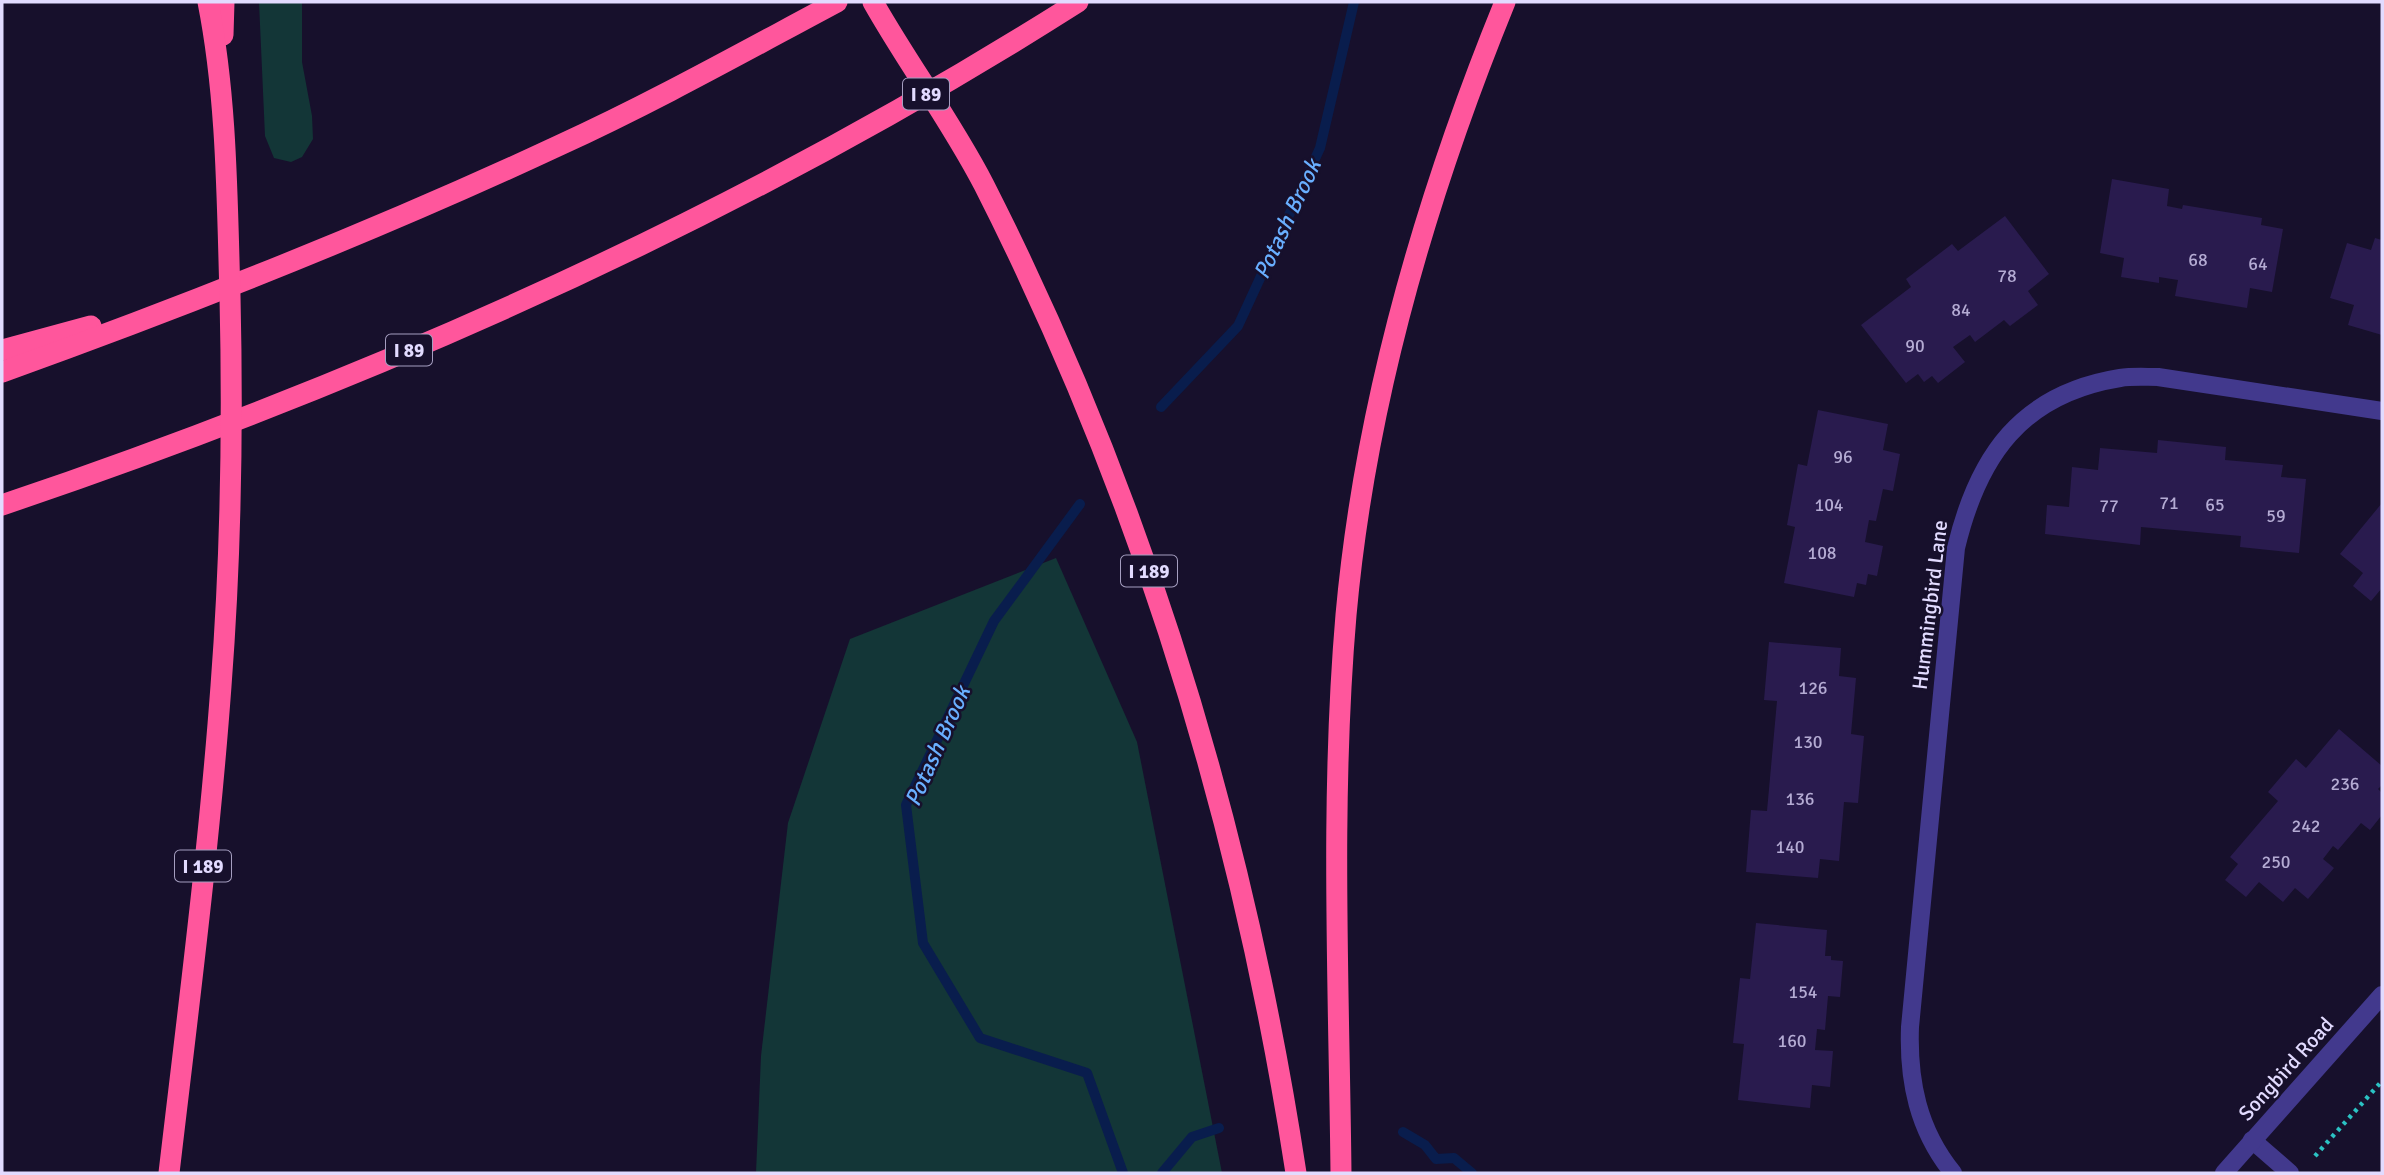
<svg xmlns="http://www.w3.org/2000/svg" width="2384" height="1175" font-family="Signika,sans-serif">
<style>
.green{fill:#133637}
.lines{fill:none;stroke-linecap:round;stroke-linejoin:round}
.stream{stroke:#091d4d;stroke-width:10}
.building{fill:#291b4e}
.path{stroke:#2bc2c3;stroke-width:4.5;stroke-dasharray:3.5 5;stroke-linecap:butt}
.minor{stroke:#42398d;stroke-width:18}
.motorway{stroke:#ff569c;stroke-width:21}
.labels{text-anchor:middle;stroke-width:5;stroke-linejoin:round;paint-order:stroke}
.number-label{font-size:18px;fill:#b4abd3}
.shield{fill:#17102c;stroke:#a59ec0;stroke-width:2}
.shield-label{font-size:19px;font-weight:bold;fill:#e2dbff}
.street-label{font-size:21px;fill:#e2dbff;stroke:#17102c}
.water-label{font-size:23px;font-style:italic;fill:#69afff;stroke:#17102c}
</style>
<rect width="100%" height="100%" fill="#17102c"/>
<g class="green">
<path d="M 259,2 L 302,2 L 302,62 L 312,116 L 313,139 L 302,157 L 291,162 L 274,158 L 265,136 Z"/>
<path d="M 1056,558 L 1137,742 L 1222,1173 L 756,1173 L 761,1056 L 788,823 L 850,639 Z"/>
</g>
<g class="lines">
<g class="stream">
<path d="M 1161,407 L 1238,326 L 1320,148 L 1354,2"/>
<path d="M 1080,504 L 994,621 L 906,805 L 923,943 L 980,1038 L 1087,1073 L 1123,1173"/>
<path d="M 1403,1132 L 1425,1145 L 1436,1159 L 1454,1158 L 1472,1173"/>
<path d="M 1162,1173 L 1192,1137 L 1219,1128"/>
</g>
</g>
<g class="building">
<path d="M 2112,179 L 2169,189 L 2167,206 L 2182,209 L 2183,205 L 2262,218 L 2261,225 L 2283,229 L 2272,292 L 2250,288 L 2247,308 L 2175,296 L 2178,280 L 2159,277 L 2159,283 L 2121,277 L 2124,258 L 2100,253 Z"/>
<path d="M 2005,216 L 2049,274 L 2028,291 L 2038,305 L 2010,326 L 2004,320 L 1975,342 L 1970,335 L 1953,347 L 1965,362 L 1938,383 L 1932,376 L 1924,382 L 1918,374 L 1906,383 L 1861,325 L 1911,287 L 1906,279 L 1952,244 L 1958,251 Z"/>
<path d="M 2375,238 L 2382,240 L 2382,335 L 2348,325 L 2354,305 L 2330,298 L 2347,243 L 2371,250 Z"/>
<path d="M 1818,410 L 1888,424 L 1883,450 L 1900,454 L 1893,491 L 1883,489 L 1876,521 L 1869,520 L 1865,542 L 1883,546 L 1877,576 L 1868,574 L 1866,585 L 1857,583 L 1854,597 L 1784,583 L 1795,527 L 1787,525 L 1798,464 L 1807,466 Z"/>
<path d="M 2158,440 L 2226,447 L 2225,460 L 2283,465 L 2281,477 L 2306,479 L 2299,553 L 2240,547 L 2241,536 L 2141,527 L 2140,545 L 2045,534 L 2047,505 L 2069,507 L 2072,467 L 2098,470 L 2100,448 L 2157,453 Z"/>
<path d="M 2382,503 L 2382,588 L 2371,601 L 2353,586 L 2363,573 L 2340,554 Z"/>
<path d="M 1769,642 L 1841,648 L 1839,676 L 1856,678 L 1851,734 L 1864,736 L 1858,803 L 1844,802 L 1839,861 L 1820,859 L 1818,878 L 1746,872 L 1751,810 L 1767,811 L 1777,701 L 1764,700 Z"/>
<path d="M 2339,729 L 2382,766 L 2382,785 L 2378,789 L 2382,793 L 2382,815 L 2370,830 L 2361,823 L 2338,850 L 2333,846 L 2323,859 L 2334,868 L 2308,899 L 2295,888 L 2283,902 L 2259,882 L 2246,897 L 2225,880 L 2238,864 L 2230,857 L 2278,801 L 2268,792 L 2296,759 L 2306,768 Z"/>
<path d="M 1756,923 L 1827,930 L 1825,956 L 1831,956 L 1831,960 L 1843,961 L 1840,997 L 1828,996 L 1825,1030 L 1817,1029 L 1815,1050 L 1833,1051 L 1830,1087 L 1812,1085 L 1810,1108 L 1738,1100 L 1744,1044 L 1733,1043 L 1740,978 L 1750,979 Z"/>
</g>
<g class="lines">
<path class="path" d="M 2315,1156 L 2382,1081"/>
<g class="minor">
<path d="M 2252,1140 L 2290,1173"/>
<path d="M 1953,1173 C 1918,1130 1908,1081 1910,1027 L 1956,548 C 1978,456 2021,394 2120,378 C 2132,376 2145,377 2158,377 L 2382,411"/>
<path d="M 2224,1173 L 2382,995"/>
</g>
<g class="motorway">
<path d="M 873,2 C 908,64 951,121 984,185 C 1143,498 1243,827 1296,1173"/>
<path d="M 223,35 L 224,2"/>
<path d="M 2,350 L 91,326"/>
<path d="M 2,372 C 191,304 378,230 560,145 C 654,102 745,51 837,2"/>
<path d="M 2,505 C 377,378 743,215 1078,2"/>
<path d="M 169,1173 C 188,1011 209,849 221,686 C 231,556 233,426 230,296 C 227,198 227,98 208,2"/>
<path d="M 1341,1173 C 1339,987 1330,801 1346,615 C 1365,404 1425,198 1505,2"/>
</g>
</g>
<g class="labels">
<g class="number-label">
<text x="2198" y="266">68</text>
<text x="2258" y="270">64</text>
<text x="2007" y="282">78</text>
<text x="1961" y="316">84</text>
<text x="1915" y="352">90</text>
<text x="1843" y="463">96</text>
<text x="2169" y="509">71</text>
<text x="1829" y="511">104</text>
<text x="2215" y="511">65</text>
<text x="2109" y="512">77</text>
<text x="2276" y="522">59</text>
<text x="1822" y="559">108</text>
<text x="1813" y="694">126</text>
<text x="1808" y="748">130</text>
<text x="2345" y="790">236</text>
<text x="1800" y="805">136</text>
<text x="2306" y="832">242</text>
<text x="1790" y="853">140</text>
<text x="2276" y="868">250</text>
<text x="1803" y="998">154</text>
<text x="1792" y="1047">160</text>
</g>
<g class="shield">
<rect x="903" y="78.5" width="46" height="31" rx="5"/>
<rect x="386" y="334.5" width="46" height="31" rx="5"/>
<rect x="1121" y="555.5" width="56" height="31" rx="5"/>
<rect x="175" y="850.5" width="56" height="31" rx="5"/>
</g>
<g class="shield-label">
<text x="926" y="101">I 89</text>
<text x="409" y="357">I 89</text>
<text x="1149" y="578">I 189</text>
<text x="203" y="873">I 189</text>
</g>
<g class="street-label">
<text transform="translate(1930 605) rotate(-83)" y="7">Hummingbird Lane</text>
<text transform="translate(2286 1069) rotate(-48)" y="7">Songbird Road</text>
</g>
<g class="water-label">
<text transform="translate(1287 219) rotate(-65)" y="8">Potash Brook</text>
<text transform="translate(937 746) rotate(-66)" y="8">Potash Brook</text>
</g>
</g>
<rect width="2384" height="1175" fill="none" stroke="#e2dbff" stroke-width="7"/>
</svg>
